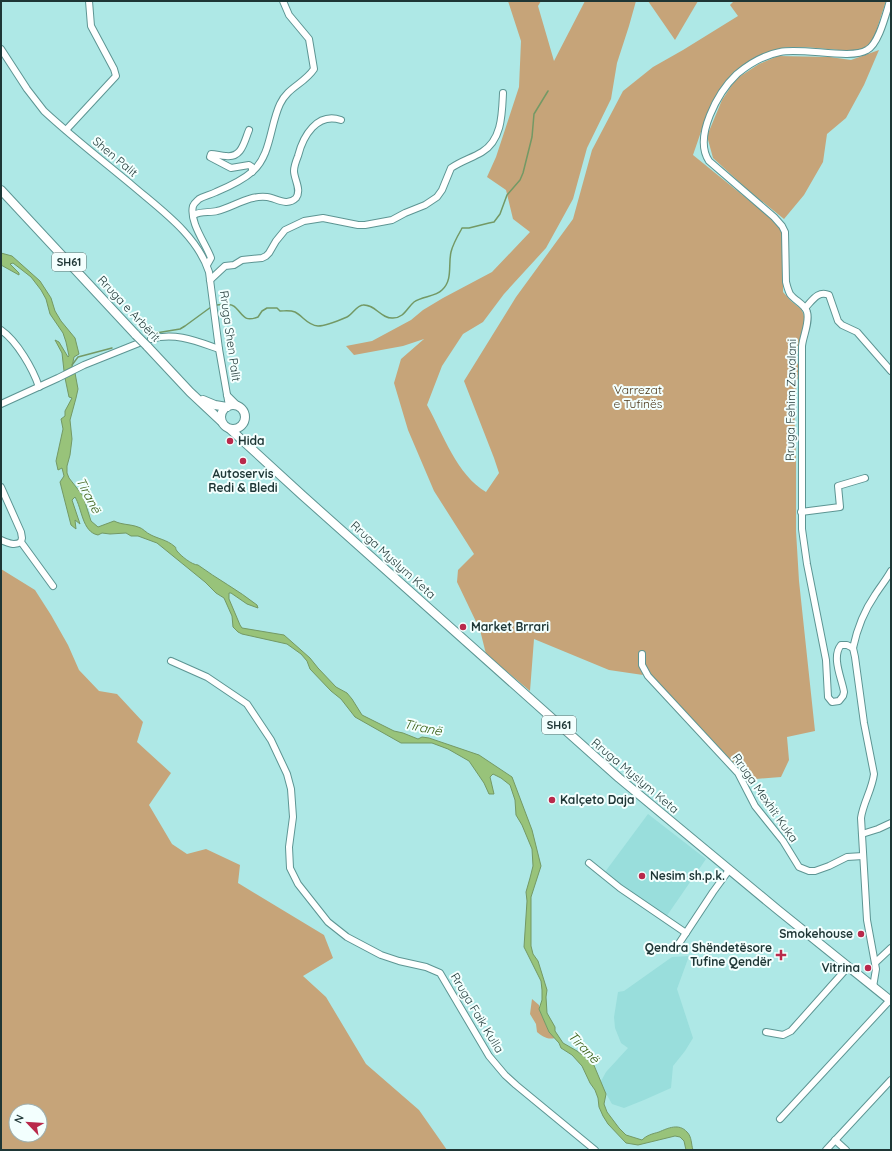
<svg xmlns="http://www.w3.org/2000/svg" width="892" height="1151" font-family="Quicksand,sans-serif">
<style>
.built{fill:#99dedc}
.green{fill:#c6a479;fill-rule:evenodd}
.water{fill:#98c37a;stroke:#739965}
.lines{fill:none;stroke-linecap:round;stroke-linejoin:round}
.stream{stroke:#739965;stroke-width:1.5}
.minor-casing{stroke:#5d9593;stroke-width:8}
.major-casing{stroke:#5d9593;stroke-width:10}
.minor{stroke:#fff;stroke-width:6}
.major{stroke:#fff;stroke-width:8}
.major-bridge-casing{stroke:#5d9593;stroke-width:10;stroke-linecap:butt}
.major-bridge{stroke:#fff;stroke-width:8}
.poi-dot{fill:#b9294b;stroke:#f3fffe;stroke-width:1.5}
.labels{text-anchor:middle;stroke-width:4;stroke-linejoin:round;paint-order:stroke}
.shield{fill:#f3fffe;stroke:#5e7271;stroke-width:1}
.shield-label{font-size:11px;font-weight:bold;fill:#1e3635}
.street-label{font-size:12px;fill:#1e3635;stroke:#f3fffe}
.park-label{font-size:12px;fill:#4e3819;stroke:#f3fffe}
.poi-label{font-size:12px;font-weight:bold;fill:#1e3635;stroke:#f3fffe;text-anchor:start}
.water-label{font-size:13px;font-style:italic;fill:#365c10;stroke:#f3fffe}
</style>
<rect width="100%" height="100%" fill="#aee8e6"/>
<g class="built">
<path d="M 648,814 L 706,859 L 666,917 L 605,872 Z"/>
<path d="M 689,956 L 677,989 L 693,1038 L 685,1051 L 673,1066 L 671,1088 L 644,1100 L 624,1108 L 612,1104 L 600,1083 L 606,1072 L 628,1048 L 621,1043 L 615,1028 L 614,1017 L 618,992 L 624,991 L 672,957 Z"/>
</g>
<g class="green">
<path d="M 508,1 L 541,1 L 538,6 L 554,61 L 585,1 L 636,1 L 629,26 L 617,63 L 611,99 L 587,148 L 573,199 L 546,248 L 504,294 L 483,322 L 463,334 L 442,366 L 427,405 C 443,434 457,475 486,492 L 499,473 L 494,458 L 464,381 L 516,297 L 573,219 L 592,150 L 623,91 L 653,67 L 683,50 L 738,16 L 730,5 L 734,1 L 886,1 L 872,44 L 862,50 L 853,51 C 834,50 814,47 795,47 C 764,47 732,68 717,94 C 707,111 700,136 693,155 L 777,223 L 783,235 L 783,292 L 791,301 L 801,309 L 803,313 L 805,319 L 796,359 L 799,367 L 794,402 L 796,460 L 796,531 L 799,581 L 815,731 L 787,737 L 789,760 L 781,777 L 756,779 L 733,763 L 654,679 L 639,660 L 639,666 L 643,675 L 609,670 L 534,639 L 530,691 L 486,654 L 480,630 L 457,582 L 458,570 L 474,554 L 434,491 L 408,430 L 394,383 L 401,359 L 424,339 L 403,346 L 354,355 L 346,346 L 372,341 L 411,320 L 423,310 L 443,298 L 492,272 L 530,232 L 513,219 L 506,190 L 487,177 L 496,157 L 519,87 L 521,41 Z"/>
<path d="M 648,1 L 698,1 L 675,40 Z"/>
<path d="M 879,50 L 864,85 L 846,118 L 827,134 L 823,162 L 804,195 L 784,219 L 748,190 L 713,158 L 707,136 L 722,100 L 736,79 L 759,64 L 778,56 L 830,57 L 851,60 Z"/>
<path d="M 1,569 L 35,590 L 51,615 L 68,645 L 79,670 L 99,691 L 117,694 L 143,722 L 137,742 L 171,773 L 149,805 L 172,844 L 187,854 L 206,849 L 240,865 L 238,883 L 324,935 L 333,958 L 303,976 L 326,997 L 366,1064 L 419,1110 L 447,1150 L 1,1150 ZM 16,1111 L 40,1111 L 40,1135 L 16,1135 Z"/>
<path d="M 532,999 L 539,1005 L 539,1009 L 549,1032 L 555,1038 C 547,1040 542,1036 537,1032 L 536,1024 L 530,1014 Z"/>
</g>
<g class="water">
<path d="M 1,253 L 12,256 L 40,281 L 51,298 L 55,311 L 61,321 L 75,338 L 79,354 L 74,357 L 72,367 L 64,371 L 62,353 L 55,340 L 59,342 L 68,357 L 69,356 L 66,342 L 63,333 L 50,314 L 46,299 L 41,290 L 31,277 L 13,263 L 10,264 L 19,273 L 19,275 L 1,265 Z"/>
<path d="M 75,373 L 78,389 L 76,398 L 70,420 L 72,439 L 70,455 L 67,466 L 67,473 L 69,478 L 83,496 L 91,521 L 98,527 L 114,521 C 122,525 130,524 138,527 C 143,528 146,533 151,535 C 159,539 167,540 174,546 C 178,549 174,547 177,551 C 181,556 192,565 198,565 C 217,579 238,590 257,605 L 258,608 L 247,604 L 231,593 L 229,593 L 229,599 L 240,625 L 242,628 L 284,635 L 310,658 L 318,668 L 336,687 L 347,693 L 352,699 L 362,715 L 394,731 L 403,733 L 418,739 L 422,737 L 429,738 L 479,755 L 512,777 L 532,830 L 541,866 L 531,897 L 531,946 L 533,954 L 538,961 L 547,990 L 546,997 L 547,1013 L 555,1027 L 555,1031 L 563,1043 L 577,1051 L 593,1063 L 606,1094 L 604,1104 L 607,1112 L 619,1128 L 626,1135 L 642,1140 C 647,1135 652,1134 659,1132 C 668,1128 679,1123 687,1132 C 692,1137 691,1144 693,1150 L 686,1150 L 684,1141 L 680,1137 L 675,1136 L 638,1145 L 626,1143 L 608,1124 L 603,1116 L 599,1107 L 598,1098 L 595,1090 L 590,1083 L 582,1066 L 572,1055 L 561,1048 L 559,1043 L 549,1032 L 539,1009 L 542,1000 L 542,990 L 541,981 L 524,947 L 527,901 L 526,892 L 530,878 L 533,866 L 532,849 L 522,825 L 516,815 L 515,800 L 510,785 L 501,778 L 493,774 L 490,777 L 494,794 L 489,794 L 484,783 L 469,761 L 448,749 L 432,743 L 401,743 L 355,717 L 341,699 L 331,691 L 310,669 L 307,661 L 301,654 L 287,644 L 242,634 L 238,632 L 233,627 L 232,616 L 224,598 L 216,593 L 205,582 L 157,543 L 138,536 L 131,536 L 126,533 L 110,534 L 102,533 L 98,535 C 82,532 82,508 75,497 L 72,500 L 80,524 L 75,520 L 76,529 L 71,525 L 60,482 L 64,476 L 62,468 L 58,470 L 56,461 L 63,429 L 61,419 L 65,416 L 65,411 L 72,398 L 69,397 L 65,378 Z"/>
</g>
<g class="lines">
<g class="stream">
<path d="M 217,305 C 223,304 232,303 236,308 C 244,316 244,322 258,317 L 262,311 L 267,308 L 277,308 L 280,311 C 285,311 290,310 295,312 C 303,316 307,325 318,326 C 324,326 340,320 347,317 C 352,315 357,305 363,305 C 375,304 381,319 393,318 C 404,318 407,308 414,302 C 422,296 435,297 442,290 C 453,280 448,265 451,252 C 453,244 457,237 461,230 L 462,228 L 469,228 L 489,223 L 494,222 L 500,214 L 507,195 L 520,180 L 523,173 L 532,137 L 534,114 L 548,91"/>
<path d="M 156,333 L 180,329 L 185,326 L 211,307"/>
<path d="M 72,365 L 78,357 L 112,348"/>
</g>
<g class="minor-casing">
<g id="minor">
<path d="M 1,49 L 27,89 L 44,111 C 72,137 103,161 133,186 C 161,210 197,235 209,272 L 219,349 L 229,406"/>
<path d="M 66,130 L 116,76 L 114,69 L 91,26 L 89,1"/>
<path d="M 249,130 C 244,142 242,158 226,156 C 221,156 216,154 211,154 L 210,157 L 231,168 L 249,165 L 252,167 L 252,172"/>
<path d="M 194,215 C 200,211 210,213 217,211 C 234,207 248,195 267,197 C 276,198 287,207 296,198 C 302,190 294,179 294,171 C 294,166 296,161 298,156 C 303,136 317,112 341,120"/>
<path d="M 207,265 L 211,258 C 206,244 189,222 193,206 C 194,203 197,201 199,199 C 204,196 210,195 216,192 C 228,187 243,180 253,171 C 271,155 270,125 280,104 C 288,87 304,84 314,69 L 309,39 L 289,15 L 283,1"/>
<path d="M 210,280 L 225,266 L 234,265 L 242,260 L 262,258 L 266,256 L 269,253 L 276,241 L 285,230 L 304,221 L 323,218 L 358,225 L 365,225 L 392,220 L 405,213 L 425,205 L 437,197 L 442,190 L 451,168 C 461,161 472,158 482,152 C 502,140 502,114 503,93"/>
<path d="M 805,308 C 812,301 818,290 829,295 L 838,321 L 842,325 L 857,332 L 891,371"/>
<path d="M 1,330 C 17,341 33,369 39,387"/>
<path d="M 151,339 C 175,332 196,341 219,349"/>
<path d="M 227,395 L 238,406"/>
<path d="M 1,404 L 58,378 L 84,365 L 139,343"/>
<path d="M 1,487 L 21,532 L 22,538 L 21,542 L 53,586"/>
<path d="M 801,512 L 840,507 L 838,486 L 865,478"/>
<path d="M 1,540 C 8,543 14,546 21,542"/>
<path d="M 853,648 L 847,645 L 841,645 C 831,657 842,679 844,692 L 843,696 L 839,701 L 832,702 L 828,697 L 826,660 L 807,564 L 802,529 L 802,346 C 803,336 810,322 807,312 C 805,304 795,301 790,294 C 788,290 787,286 786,282 L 785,232 L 782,226 L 774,217 L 709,161 C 693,137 718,92 737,74 C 749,64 764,55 780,52 C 802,47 851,60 867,50 C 879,44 886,13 890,1"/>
<path d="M 853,648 L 855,657 L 864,723 L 874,774 C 872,790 863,803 861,818 L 867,920 L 876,969 L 873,987"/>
<path d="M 853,648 C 857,629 864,611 875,595 C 880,587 886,580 891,571"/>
<path d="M 642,654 L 642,665 L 648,676 L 738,773 L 755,806 L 783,841 L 799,867 L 809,871 L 815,871 L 829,866 L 847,857 L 863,856"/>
<path d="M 171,661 L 207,677 L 247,704 L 271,740 L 287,774 L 291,789 L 293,817 L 289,847 L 290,868 L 298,884 L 328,922 L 347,937 L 381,955 L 399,961 L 426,967 L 440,973 L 489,1056 L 505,1075 L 516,1085 L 595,1150"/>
<path d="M 862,834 L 878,829 L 891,823"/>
<path d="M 589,863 L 620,888 L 686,933"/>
<path d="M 678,945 L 713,892 L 729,870"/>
<path d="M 876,962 L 891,948"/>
<path d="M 766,1032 L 783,1035 L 791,1031 L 848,967"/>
<path d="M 780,1119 L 890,1000"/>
<path d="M 835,1140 L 846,1150"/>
<path d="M 826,1150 L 891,1080"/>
</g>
</g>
<g class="major-casing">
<g id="major">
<path d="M 1,190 L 136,335"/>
<path d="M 147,346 L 190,392 L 221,421"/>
<path d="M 203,400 L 215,405 L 227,407"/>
<circle cx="233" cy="417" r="12"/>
<path d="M 230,429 L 302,495 L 619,778 L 778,910 L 891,1001"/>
</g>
</g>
<use href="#minor" class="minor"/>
<use href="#major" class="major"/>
<g class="major-bridge-casing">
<path id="major-bridge" d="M 136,335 L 147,346"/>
</g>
<use href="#major-bridge" class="major-bridge"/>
</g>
<g class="poi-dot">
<circle cx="230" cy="441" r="4"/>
<circle cx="243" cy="461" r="4"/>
<circle cx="463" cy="627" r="4"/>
<circle cx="552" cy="800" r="4"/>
<circle cx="642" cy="876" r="4"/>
<circle cx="861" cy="934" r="4"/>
<path d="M779 949h4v4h4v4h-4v4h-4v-4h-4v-4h4z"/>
<circle cx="868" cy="968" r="4"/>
</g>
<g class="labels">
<g class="shield">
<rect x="52" y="253" width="34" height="18" rx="3"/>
<rect x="542" y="716" width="34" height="18" rx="3"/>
</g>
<g class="shield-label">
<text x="69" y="266">SH61</text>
<text x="559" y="729">SH61</text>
</g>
<g class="street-label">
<text transform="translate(115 157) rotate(40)" y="4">Shen Palit</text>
<text transform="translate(129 309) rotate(47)" y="4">Rruga e Arbërit</text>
<text transform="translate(230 336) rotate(82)" y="4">Rruga Shen Palit</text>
<text transform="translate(791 400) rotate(-89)" y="4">Rruga Fehim Zavalani</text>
<text transform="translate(393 560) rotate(42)" y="4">Rruga Myslym Keta</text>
<text transform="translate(635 776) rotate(40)" y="4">Rruga Myslym Keta</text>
<text transform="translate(765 798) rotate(55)" y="4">Rruga Mexhit Kuka</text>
<text transform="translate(477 1013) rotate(59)" y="4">Rruga Faik Kulla</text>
</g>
<g class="park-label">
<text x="638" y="394">Varrezat<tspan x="638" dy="14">e Tufinës</tspan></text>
</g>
<g class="poi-label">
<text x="238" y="445">Hida</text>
<text x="243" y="478" text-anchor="middle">Autoservis<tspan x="243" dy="14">Redi &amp; Bledi</tspan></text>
<text x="471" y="631">Market Brrari</text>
<text x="560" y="804">Kalçeto Daja</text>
<text x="650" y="880">Nesim sh.p.k.</text>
<text x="853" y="938" text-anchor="end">Smokehouse</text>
<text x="772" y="952" text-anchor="end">Qendra Shëndetësore<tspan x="772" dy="14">Tufine Qendër</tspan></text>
<text x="860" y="972" text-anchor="end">Vitrina</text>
</g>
<g class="water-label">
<text transform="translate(89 495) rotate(63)" y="5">Tiranë</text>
<text transform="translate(423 727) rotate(12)" y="5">Tiranë</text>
<text transform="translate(584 1047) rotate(46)" y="5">Tiranë</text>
</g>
</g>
<rect width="892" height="1151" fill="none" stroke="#1e3635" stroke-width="4"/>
<g transform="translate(28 1123) rotate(295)"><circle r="19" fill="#f3fffe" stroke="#9eafae"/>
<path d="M0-3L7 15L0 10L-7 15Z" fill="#b9294b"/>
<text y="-6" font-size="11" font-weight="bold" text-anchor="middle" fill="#1e3635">N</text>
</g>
</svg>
